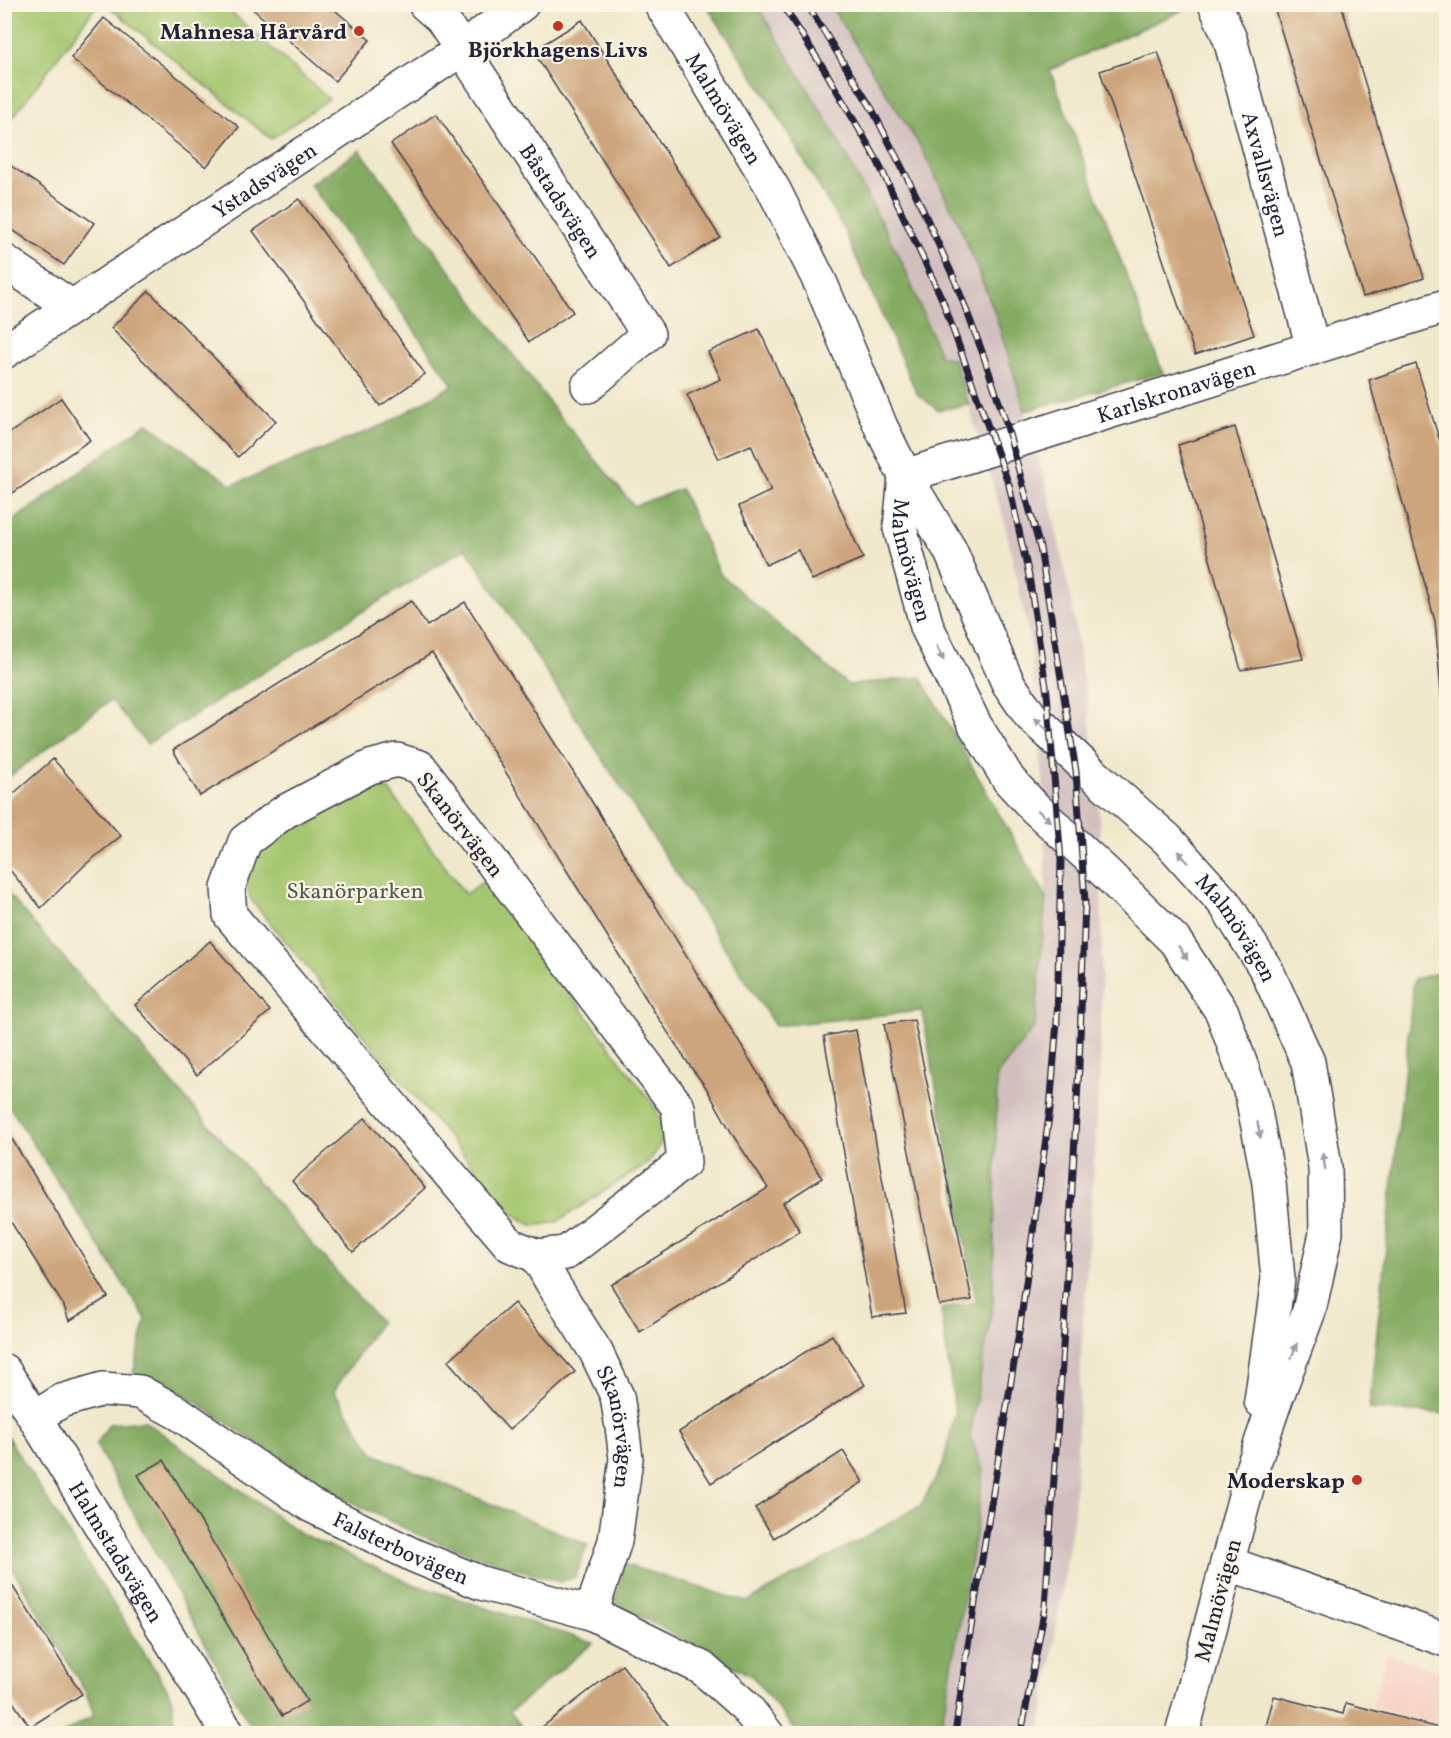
<svg xmlns="http://www.w3.org/2000/svg" width="1451" height="1738" font-family="Vollkorn,serif">
<style>
.built{fill:#f6d2c4}
.industrial{fill:#d1bfbe}
.green{fill:#a5c66f;stroke:#647455;stroke-width:1.5}
.forest{fill:#84ab62;stroke:#53664e;stroke-width:1.5}
.building{fill:#cda57c}
.lines{fill:none;stroke-linecap:round;stroke-linejoin:round}
.minor-casing{stroke:#414051;stroke-width:36}
.minor{stroke:#fff;stroke-width:33}
.rail-casing{stroke:#22223b;stroke-width:7}
.rail{stroke:#fcf5e5;stroke-width:4.5;stroke-dasharray:14;stroke-linecap:butt}
.oneway{fill:#9c9ca7}
.poi-dot{fill:#c8321e;stroke:#fcf5e5;stroke-width:2}
.labels{text-anchor:middle;stroke-width:4.5;stroke-linejoin:round;paint-order:stroke}
.poi-label{font-size:22px;font-weight:bold;fill:#22223b;stroke:#fcf5e5;text-anchor:end}
.street-label{font-size:22px;fill:#22223b;stroke:#fcf5e5}
.park-label{font-size:22px;fill:#505b4d;stroke:#fcf5e5}
</style>
<rect width="100%" height="100%" fill="#fcf5e5"/>
<filter id="ink" filterUnits="userSpaceOnUse"><feTurbulence type="fractalNoise" baseFrequency=".0167" numOctaves="2"/><feDisplacementMap in="SourceGraphic" scale="12" xChannelSelector="R" yChannelSelector="G"/><feConvolveMatrix kernelMatrix="1 2 1 2 8 2 1 2 1" color-interpolation-filters="sRGB"/></filter>
<filter id="wash" filterUnits="userSpaceOnUse"><feTurbulence type="fractalNoise" baseFrequency=".008" numOctaves="4" result="noise"/><feDisplacementMap in="SourceGraphic" scale="24" xChannelSelector="R" yChannelSelector="G"/><feGaussianBlur stdDeviation="1.35" result="paint"/><feColorMatrix in="noise" values="0 0 0 0 0 0 0 0 0 0 0 0 0 0 0 0 0 1.4 0 .05"/><feComposite in="paint" operator="in"/></filter>
<g filter="url(#wash)">
<rect width="100%" height="100%" fill="#f0e8cb"/>
<path class="built" d="M 1387,1653 L 1446,1675 L 1446,1727 L 1372,1707 Z"/>
<path class="industrial" d="M 757,5 L 830,5 L 920,146 L 959,224 L 995,313 L 1047,487 L 1070,595 L 1089,714 L 1099,813 L 1102,930 L 1100,1072 L 1082,1341 L 1074,1514 L 1040,1733 L 940,1733 L 976,1530 L 983,1470 L 970,1436 L 993,1302 L 997,1074 L 1035,1026 L 1046,896 L 1043,783 L 1029,636 L 1004,520 L 954,359 L 940,356 L 902,262 L 835,134 Z"/>
<g class="green">
<path d="M 5,4 L 97,5 L 5,128 L 4,5 Z"/>
<path d="M 107,5 L 223,5 L 329,99 L 271,139 Z"/>
<path d="M 363,783 L 373,783 L 389,790 L 465,894 L 486,880 L 657,1110 C 666,1137 665,1144 646,1164 L 557,1222 L 534,1226 L 522,1220 L 509,1210 L 251,900 L 246,884 L 253,850 Z"/>
</g>
<g class="forest">
<path d="M 889,4 L 1186,5 L 1188,8 L 1050,70 L 1163,373 L 1025,411 L 995,313 L 959,224 L 920,146 L 830,5 L 871,5 L 878,13 Z"/>
<path d="M 706,5 L 757,5 L 835,134 L 902,262 L 940,356 L 954,359 L 969,405 L 938,410 L 917,394 L 842,226 L 767,97 Z"/>
<path d="M 360,150 L 557,413 L 634,506 L 681,489 L 721,575 L 848,685 L 921,677 L 1046,896 L 1035,1026 L 997,1075 L 993,1302 L 970,1436 L 983,1470 L 976,1530 L 940,1733 L 797,1733 L 753,1677 L 615,1603 L 623,1564 L 747,1602 L 920,1506 L 943,1465 L 955,1413 L 941,1309 L 976,1302 L 922,1011 L 775,1026 L 466,548 L 147,744 L 111,700 L 5,780 L 5,527 L 147,423 L 232,485 L 386,424 L 453,385 L 310,184 Z"/>
<path d="M 4,889 L 380,1322 L 334,1391 L 374,1454 L 588,1545 L 575,1577 L 560,1582 L 496,1563 L 421,1536 L 324,1489 L 191,1399 L 155,1379 L 133,1374 L 146,1319 L 9,1106 L 5,1109 Z"/>
<path d="M 1446,971 L 1446,1414 L 1369,1409 L 1414,979 Z"/>
<path d="M 145,1421 L 300,1533 L 410,1583 L 593,1643 L 510,1712 L 527,1733 L 254,1733 L 96,1445 L 109,1424 Z"/>
<path d="M 5,1433 L 171,1695 L 176,1730 L 171,1733 L 64,1733 L 94,1715 L 86,1693 L 5,1556 Z"/>
</g>
<g id="blocks">
<g class="building">
<path d="M 1273,4 L 1341,4 L 1424,278 L 1363,297 Z"/>
<path d="M 248,5 L 329,5 L 370,40 L 335,81 Z"/>
<path d="M 104,18 L 239,127 L 206,167 L 71,58 Z"/>
<path d="M 582,20 L 720,237 L 671,268 L 533,51 Z"/>
<path d="M 1158,52 L 1254,335 L 1195,355 L 1100,71 Z"/>
<path d="M 436,114 L 573,312 L 529,342 L 391,144 Z"/>
<path d="M 4,161 L 94,223 L 64,265 L 4,224 Z"/>
<path d="M 299,199 L 425,374 L 380,406 L 253,231 Z"/>
<path d="M 149,291 L 276,421 L 238,457 L 111,328 Z"/>
<path d="M 759,329 L 863,558 L 812,580 L 798,550 L 766,565 L 739,506 L 771,491 L 751,445 L 719,459 L 687,395 L 721,379 L 708,352 Z"/>
<path d="M 1416,364 L 1446,461 L 1446,740 L 1445,740 L 1435,621 L 1369,380 Z"/>
<path d="M 61,398 L 90,440 L 4,499 L 4,437 Z"/>
<path d="M 1235,427 L 1303,659 L 1241,670 L 1178,445 Z"/>
<path d="M 411,601 L 427,626 L 465,602 L 589,797 L 822,1178 L 783,1203 L 800,1231 L 640,1332 L 611,1285 L 768,1188 L 734,1137 L 705,1086 L 690,1066 L 650,1005 L 432,653 L 200,796 L 173,750 Z"/>
<path d="M 53,759 L 121,836 L 86,864 L 41,908 L 4,863 L 4,802 Z"/>
<path d="M 210,941 L 270,1011 L 197,1075 L 135,1005 Z"/>
<path d="M 914,1020 L 972,1300 L 939,1305 L 884,1024 Z"/>
<path d="M 856,1030 L 906,1313 L 872,1317 L 824,1036 Z"/>
<path d="M 365,1118 L 425,1188 L 353,1252 L 292,1181 Z"/>
<path d="M 4,1126 L 108,1297 L 69,1321 L 64,1306 L 4,1211 Z"/>
<path d="M 514,1303 L 575,1372 L 509,1430 L 448,1361 Z"/>
<path d="M 832,1335 L 865,1385 L 711,1483 L 679,1432 Z"/>
<path d="M 843,1451 L 863,1482 L 774,1538 L 755,1508 Z"/>
<path d="M 164,1460 L 307,1701 L 282,1716 L 138,1475 Z"/>
<path d="M 4,1573 L 82,1694 L 30,1727 L 4,1689 Z"/>
<path d="M 622,1665 L 670,1728 L 663,1734 L 545,1734 L 541,1728 Z"/>
<path d="M 1274,1696 L 1343,1714 L 1346,1703 L 1446,1730 L 1446,1734 L 1264,1734 Z"/>
</g>
</g>
</g>
<g filter="url(#ink)">
<use href="#blocks" fill-opacity="0" stroke="#414051" stroke-width="1.5"/>
<g class="lines">
<g class="minor-casing">
<g id="minor">
<path id="s1" d="M 425,4 L 441,18 L 462,49 L 648,334 L 588,386"/>
<path id="s2" d="M 661,4 L 774,190 L 821,284 L 881,427 L 905,476 L 950,550 L 1008,683 L 1030,715 L 1092,773 L 1167,839 L 1225,904 L 1267,971 L 1308,1062 L 1325,1167 L 1326,1233 L 1309,1311 L 1276,1399 L 1253,1466 L 1182,1734"/>
<path id="s3" d="M 1215,4 L 1230,39 L 1313,348"/>
<path d="M 4,261 L 72,307"/>
<path id="s4" d="M 4,352 L 462,49 L 522,4"/>
<path id="s5" d="M 905,476 L 900,528 L 927,627 L 975,725 L 1009,780 L 1035,808 L 1105,872 L 1175,941 L 1222,1012 L 1252,1096 L 1269,1183 L 1278,1279 L 1261,1401"/>
<path id="s6" d="M 905,476 L 1446,306"/>
<path d="M 397,760 L 420,767 L 678,1107 L 684,1162 L 566,1253 L 537,1256 L 510,1245 L 230,915 L 228,888 L 245,841 L 284,812 L 370,767 Z"/>
<path id="s7" d="M 537,1256 L 553,1284 L 596,1352 L 617,1396 L 623,1434 L 626,1459 L 615,1541 L 591,1613"/>
<path id="s8" d="M 4,1371 L 35,1418 L 228,1734"/>
<path id="s9" d="M 35,1418 L 61,1401 L 103,1389 L 140,1392 L 180,1414 L 310,1505 L 415,1556 L 481,1583 L 591,1613 L 702,1668 L 745,1706 L 767,1734"/>
<path d="M 1227,1563 L 1446,1640"/>
</g>
</g>
<use href="#minor" class="minor"/>
<g class="rail-casing">
<g id="rail">
<path d="M 782,4 L 826,72 L 877,160 L 942,299 L 1009,485 L 1029,576 L 1047,693 L 1061,860 L 1057,1021 L 1050,1109 L 1020,1326 L 965,1664 L 955,1734"/>
<path d="M 807,4 L 872,109 L 917,197 L 956,283 L 983,354 L 1006,423 L 1040,548 L 1076,771 L 1085,902 L 1079,1066 L 1062,1364 L 1045,1607 L 1021,1734"/>
</g>
</g>
<use href="#rail" class="rail"/>
</g>
<defs><path id="oneway-solid" d="M-6-.8H1V-3.2L6.5 0L1 3.2V.8H-6Z" transform="scale(1.5)"/></defs>
<g class="oneway">
<use href="#oneway-solid" transform="translate(940 653) rotate(64)"/>
<use href="#oneway-solid" transform="translate(1041 724) rotate(-137)"/>
<use href="#oneway-solid" transform="translate(1044 816) rotate(42)"/>
<use href="#oneway-solid" transform="translate(1183 857) rotate(-132)"/>
<use href="#oneway-solid" transform="translate(1183 953) rotate(57)"/>
<use href="#oneway-solid" transform="translate(1259 1130) rotate(79)"/>
<use href="#oneway-solid" transform="translate(1324 1161) rotate(-98)"/>
<use href="#oneway-solid" transform="translate(1294 1351) rotate(-69)"/>
</g>
</g>
<g class="poi-dot">
<circle cx="558" cy="26" r="6"/>
<circle cx="359" cy="31" r="6"/>
<circle cx="1357" cy="1480" r="6"/>
</g>
<g class="labels">
<g class="poi-label">
<text x="347" y="39">Mahnesa Hårvård</text>
<text x="558" y="57" text-anchor="middle">Björkhagens Livs</text>
<text x="1345" y="1488">Moderskap</text>
</g>
<g class="street-label">
<text dy="8" stroke="none"><textPath href="#s2" startOffset="122">Malmövägen</textPath></text>
<text dy="8" stroke="none"><textPath href="#s3" startOffset="178">Axvallsvägen</textPath></text>
<text dy="8" stroke="none"><textPath href="#s4" startOffset="312">Ystadsvägen</textPath></text>
<text dy="8" stroke="none"><textPath href="#s1" startOffset="240">Båstadsvägen</textPath></text>
<text dy="8" stroke="none"><textPath href="#s6" startOffset="284">Karlskronavägen</textPath></text>
<text dy="8" stroke="none"><textPath href="#s5" startOffset="86">Malmövägen</textPath></text>
<text transform="translate(461 824) rotate(52)" y="8">Skanörvägen</text>
<text dy="8" stroke="none"><textPath href="#s2" startOffset="1101">Malmövägen</textPath></text>
<text dy="8" stroke="none"><textPath href="#s7" startOffset="192">Skanörvägen</textPath></text>
<text dy="8" stroke="none"><textPath href="#s9" startOffset="417">Falsterbovägen</textPath></text>
<text dy="8" stroke="none"><textPath href="#s8" startOffset="213">Halmstadsvägen</textPath></text>
<text transform="translate(1217 1600) rotate(-75)" y="8">Malmövägen</text>
</g>
<g class="park-label">
<text x="355" y="898">Skanörparken</text>
</g>
</g>
<rect width="1451" height="1738" fill="none" stroke="#fcf5e5" stroke-width="24"/>
</svg>
